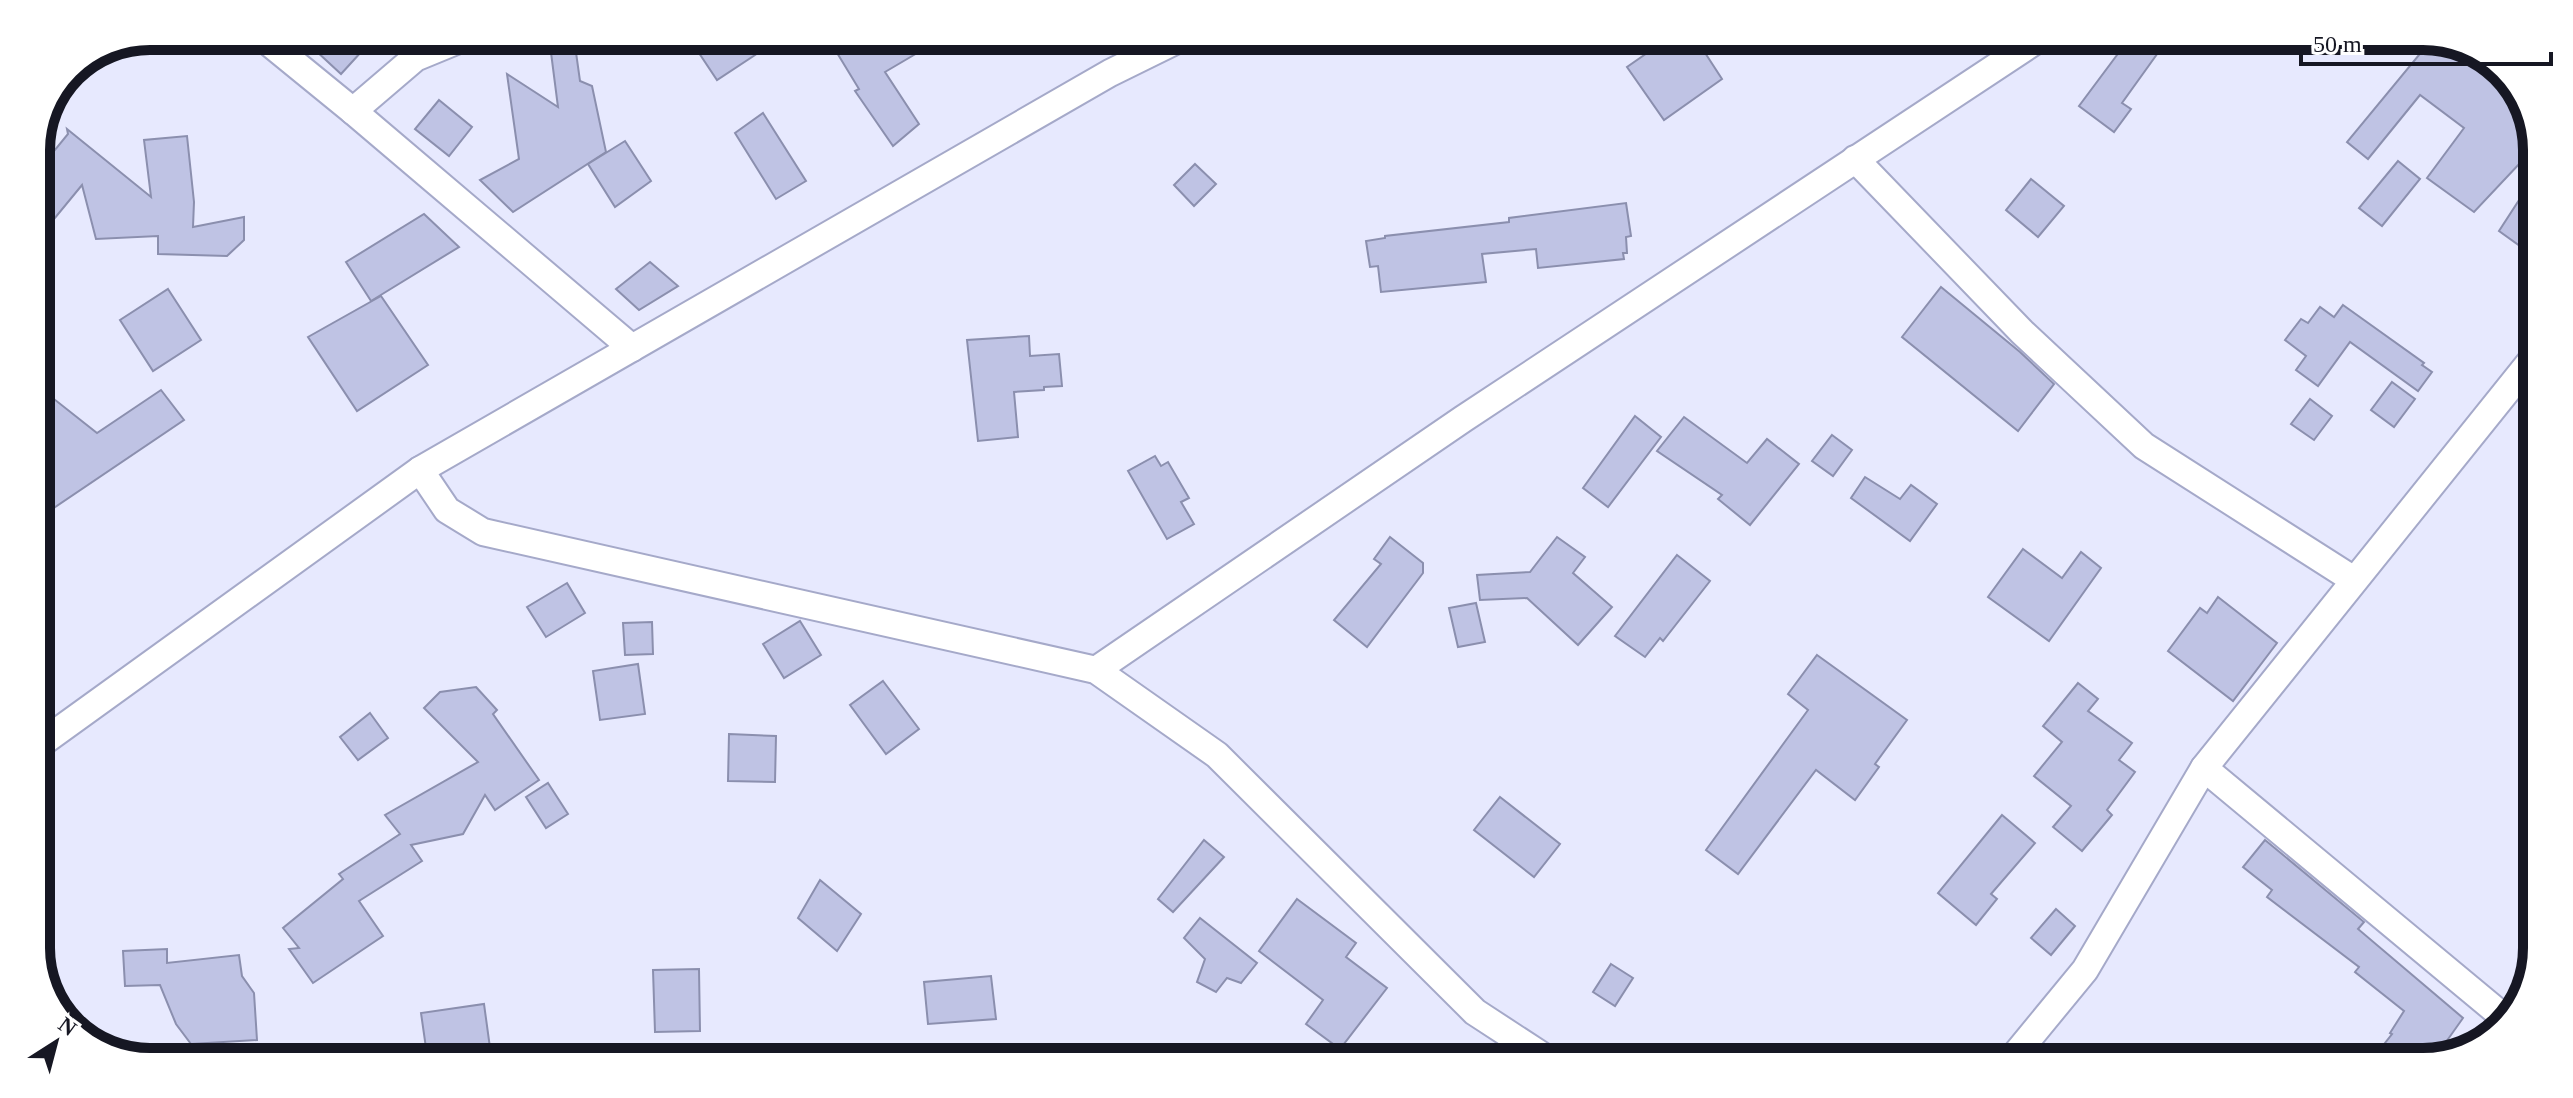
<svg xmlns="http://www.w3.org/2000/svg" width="2573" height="1098" font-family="Georgia,serif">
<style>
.building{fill:#bfc3e4;stroke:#8b8fae;stroke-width:2}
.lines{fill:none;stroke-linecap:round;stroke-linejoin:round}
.minor-casing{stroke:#a5a9c9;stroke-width:30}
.minor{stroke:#fff;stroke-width:26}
.rim{fill:none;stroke:#161723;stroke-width:10}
</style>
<rect width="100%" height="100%" fill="#e7e9fe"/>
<g class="building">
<path d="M 301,37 L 346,37 L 362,51 L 341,74 Z"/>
<path d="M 549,37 L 574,38 L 580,81 L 592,86 L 606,152 L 513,212 L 480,180 L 519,159 L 507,74 L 558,107 Z"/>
<path d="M 689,38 L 781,38 L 717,80 Z"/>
<path d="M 828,38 L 941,39 L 885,72 L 919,124 L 893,146 L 855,91 L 859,89 Z"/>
<path d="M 1663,42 L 1698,42 L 1722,79 L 1664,120 L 1627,67 Z"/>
<path d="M 2126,43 L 2165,43 L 2122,103 L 2131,109 L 2114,132 L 2079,106 Z"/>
<path d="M 2428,44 L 2455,44 L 2505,86 L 2510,78 L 2514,81 L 2537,142 L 2537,145 L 2474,212 L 2427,178 L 2464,128 L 2420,95 L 2368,159 L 2347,142 Z"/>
<path d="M 439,100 L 472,127 L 449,156 L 415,129 Z"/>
<path d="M 763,113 L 806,181 L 776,199 L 735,133 Z"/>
<path d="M 67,129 L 151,197 L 144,140 L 187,136 L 194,202 L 193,227 L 244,217 L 244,240 L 227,256 L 158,254 L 158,236 L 96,239 L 82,185 L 36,241 L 36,173 L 68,134 Z"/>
<path d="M 625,141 L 651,181 L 615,207 L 588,164 Z"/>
<path d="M 2398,161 L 2420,179 L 2382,226 L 2359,208 Z"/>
<path d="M 1195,164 L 1216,184 L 1194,206 L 1174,185 Z"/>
<path d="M 2536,174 L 2536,225 L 2520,246 L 2499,231 Z"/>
<path d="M 2031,179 L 2064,206 L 2038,237 L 2006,210 Z"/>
<path d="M 1626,203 L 1631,236 L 1626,237 L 1627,253 L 1623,253 L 1624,259 L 1538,268 L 1536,249 L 1482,254 L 1486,282 L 1381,292 L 1378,266 L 1370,267 L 1366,241 L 1385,238 L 1385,236 L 1509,222 L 1509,218 Z"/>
<path d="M 424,214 L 459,247 L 371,301 L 346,262 Z"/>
<path d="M 650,262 L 678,286 L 639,310 L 616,289 Z"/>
<path d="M 1941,287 L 2020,352 L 2054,384 L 2018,431 L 1902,337 Z"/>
<path d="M 168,289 L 201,340 L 153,371 L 120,320 Z"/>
<path d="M 381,296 L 428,365 L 357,411 L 308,337 Z"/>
<path d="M 2343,305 L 2424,363 L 2422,365 L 2432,372 L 2418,391 L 2350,342 L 2318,386 L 2296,370 L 2306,356 L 2285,340 L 2301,319 L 2308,323 L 2320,307 L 2334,317 Z"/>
<path d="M 1029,336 L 1030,356 L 1059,354 L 1062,386 L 1044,387 L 1044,390 L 1014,392 L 1018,437 L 978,441 L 967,340 Z"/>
<path d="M 2392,382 L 2415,399 L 2394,427 L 2371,410 Z"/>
<path d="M 161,390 L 184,420 L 36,520 L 36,405 L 54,399 L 97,433 Z"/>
<path d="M 2310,399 L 2332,416 L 2314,440 L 2291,424 Z"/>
<path d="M 1635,416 L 1661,437 L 1608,507 L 1583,488 Z"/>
<path d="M 1684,417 L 1747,463 L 1767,439 L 1799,464 L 1750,525 L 1718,499 L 1722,495 L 1657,451 Z"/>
<path d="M 1832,435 L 1852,450 L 1833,476 L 1812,461 Z"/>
<path d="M 1155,456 L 1161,466 L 1168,462 L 1189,498 L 1181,502 L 1194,524 L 1167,539 L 1128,471 Z"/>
<path d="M 1865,477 L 1900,499 L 1911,485 L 1937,504 L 1910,541 L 1851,498 Z"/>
<path d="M 1390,537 L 1423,563 L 1423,573 L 1367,647 L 1334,620 L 1381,564 L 1374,559 Z"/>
<path d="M 1557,537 L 1585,557 L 1573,573 L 1612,607 L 1578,645 L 1527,598 L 1480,600 L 1477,575 L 1530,572 Z"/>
<path d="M 2023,549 L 2062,578 L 2081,552 L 2101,568 L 2049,641 L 1988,597 Z"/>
<path d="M 1677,555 L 1710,581 L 1663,641 L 1660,638 L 1645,657 L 1615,636 Z"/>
<path d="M 567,583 L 585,613 L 546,637 L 527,607 Z"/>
<path d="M 2218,597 L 2277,643 L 2233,701 L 2168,651 L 2200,608 L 2207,613 Z"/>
<path d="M 1476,603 L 1485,642 L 1458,647 L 1449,608 Z"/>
<path d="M 800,621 L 821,655 L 784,678 L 763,644 Z"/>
<path d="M 652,622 L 653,654 L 625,655 L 623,623 Z"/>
<path d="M 1817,655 L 1907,720 L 1875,764 L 1879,767 L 1855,800 L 1816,770 L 1738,874 L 1706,850 L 1808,710 L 1788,694 Z"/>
<path d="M 638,664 L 645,714 L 600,720 L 593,671 Z"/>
<path d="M 883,681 L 919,729 L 886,754 L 850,705 Z"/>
<path d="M 2078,683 L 2098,699 L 2088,711 L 2132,743 L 2119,760 L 2135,772 L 2107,810 L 2112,815 L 2082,851 L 2053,827 L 2071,806 L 2034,776 L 2062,742 L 2043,726 Z"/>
<path d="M 476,687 L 497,710 L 493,714 L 539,780 L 495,810 L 485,795 L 463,834 L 411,845 L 422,861 L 359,901 L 383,936 L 313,983 L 289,949 L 299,948 L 283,928 L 343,879 L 339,874 L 400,834 L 385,815 L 478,762 L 424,708 L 440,692 Z"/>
<path d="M 370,713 L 388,738 L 358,760 L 340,737 Z"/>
<path d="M 729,734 L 776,736 L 775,782 L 728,781 Z"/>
<path d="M 548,783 L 568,814 L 546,828 L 526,797 Z"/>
<path d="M 1500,797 L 1560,844 L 1534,877 L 1474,830 Z"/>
<path d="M 2002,815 L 2035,843 L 1991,894 L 1997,899 L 1976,925 L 1938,893 Z"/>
<path d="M 1204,840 L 1224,857 L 1173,912 L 1158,899 Z"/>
<path d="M 2265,840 L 2364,922 L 2358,929 L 2463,1018 L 2434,1059 L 2424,1062 L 2370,1062 L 2392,1034 L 2390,1033 L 2404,1011 L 2355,972 L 2359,967 L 2267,897 L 2272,890 L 2243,867 Z"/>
<path d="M 820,880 L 861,914 L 837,951 L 798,918 Z"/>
<path d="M 1297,899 L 1356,943 L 1346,957 L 1387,988 L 1340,1049 L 1306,1024 L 1323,1000 L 1259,951 Z"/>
<path d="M 2056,909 L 2075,926 L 2051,955 L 2031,938 Z"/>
<path d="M 1200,918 L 1257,963 L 1241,983 L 1227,978 L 1216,992 L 1197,982 L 1205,959 L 1184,938 Z"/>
<path d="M 167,949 L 167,963 L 239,955 L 242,976 L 254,993 L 257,1040 L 191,1044 L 176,1024 L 160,985 L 125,986 L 123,951 Z"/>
<path d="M 1611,964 L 1633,978 L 1615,1006 L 1593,992 Z"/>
<path d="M 699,969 L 700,1031 L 655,1032 L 653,970 Z"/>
<path d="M 991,976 L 996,1019 L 928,1024 L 924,982 Z"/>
<path d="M 484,1004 L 491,1055 L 427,1055 L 421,1013 Z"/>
</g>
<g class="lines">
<g class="minor-casing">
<g id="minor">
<path d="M 261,36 L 353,111 L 632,348"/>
<path d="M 353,111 L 415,58 L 466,37"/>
<path d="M 1855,159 L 2022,332 L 2144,446 L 2354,580"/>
<path d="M 420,470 L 447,510 L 483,532 L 1096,670 L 1217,755 L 1475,1012 L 1547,1059"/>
<path d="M 1096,670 L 1463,419 L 2032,43"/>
<path d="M 36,747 L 420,470 L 1110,73 L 1177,40"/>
<path d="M 2204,768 L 2506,1019"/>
<path d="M 2011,1060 L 2085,970 L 2204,768 L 2535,356"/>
</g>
</g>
<use href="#minor" class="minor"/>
</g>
<path d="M0 0H2573V1098H0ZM150 50H2423A100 100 0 0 1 2523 150V948A100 100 0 0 1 2423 1048H150A100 100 0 0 1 50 948V150A100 100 0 0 1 150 50Z" fill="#fff" fill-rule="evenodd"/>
<path class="rim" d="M150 50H2423A100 100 0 0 1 2523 150V948A100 100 0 0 1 2423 1048H150A100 100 0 0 1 50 948V150A100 100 0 0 1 150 50Z"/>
<g transform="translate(56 1042) rotate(36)" stroke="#ffffff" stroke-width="6" paint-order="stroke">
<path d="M0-6L14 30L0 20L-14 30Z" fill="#161723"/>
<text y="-12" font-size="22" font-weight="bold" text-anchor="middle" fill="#161723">N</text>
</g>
<path d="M2301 52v12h250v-12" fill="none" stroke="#161723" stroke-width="4"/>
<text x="2313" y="52" font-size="24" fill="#161723" stroke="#ffffff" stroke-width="6" paint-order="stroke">50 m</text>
</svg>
